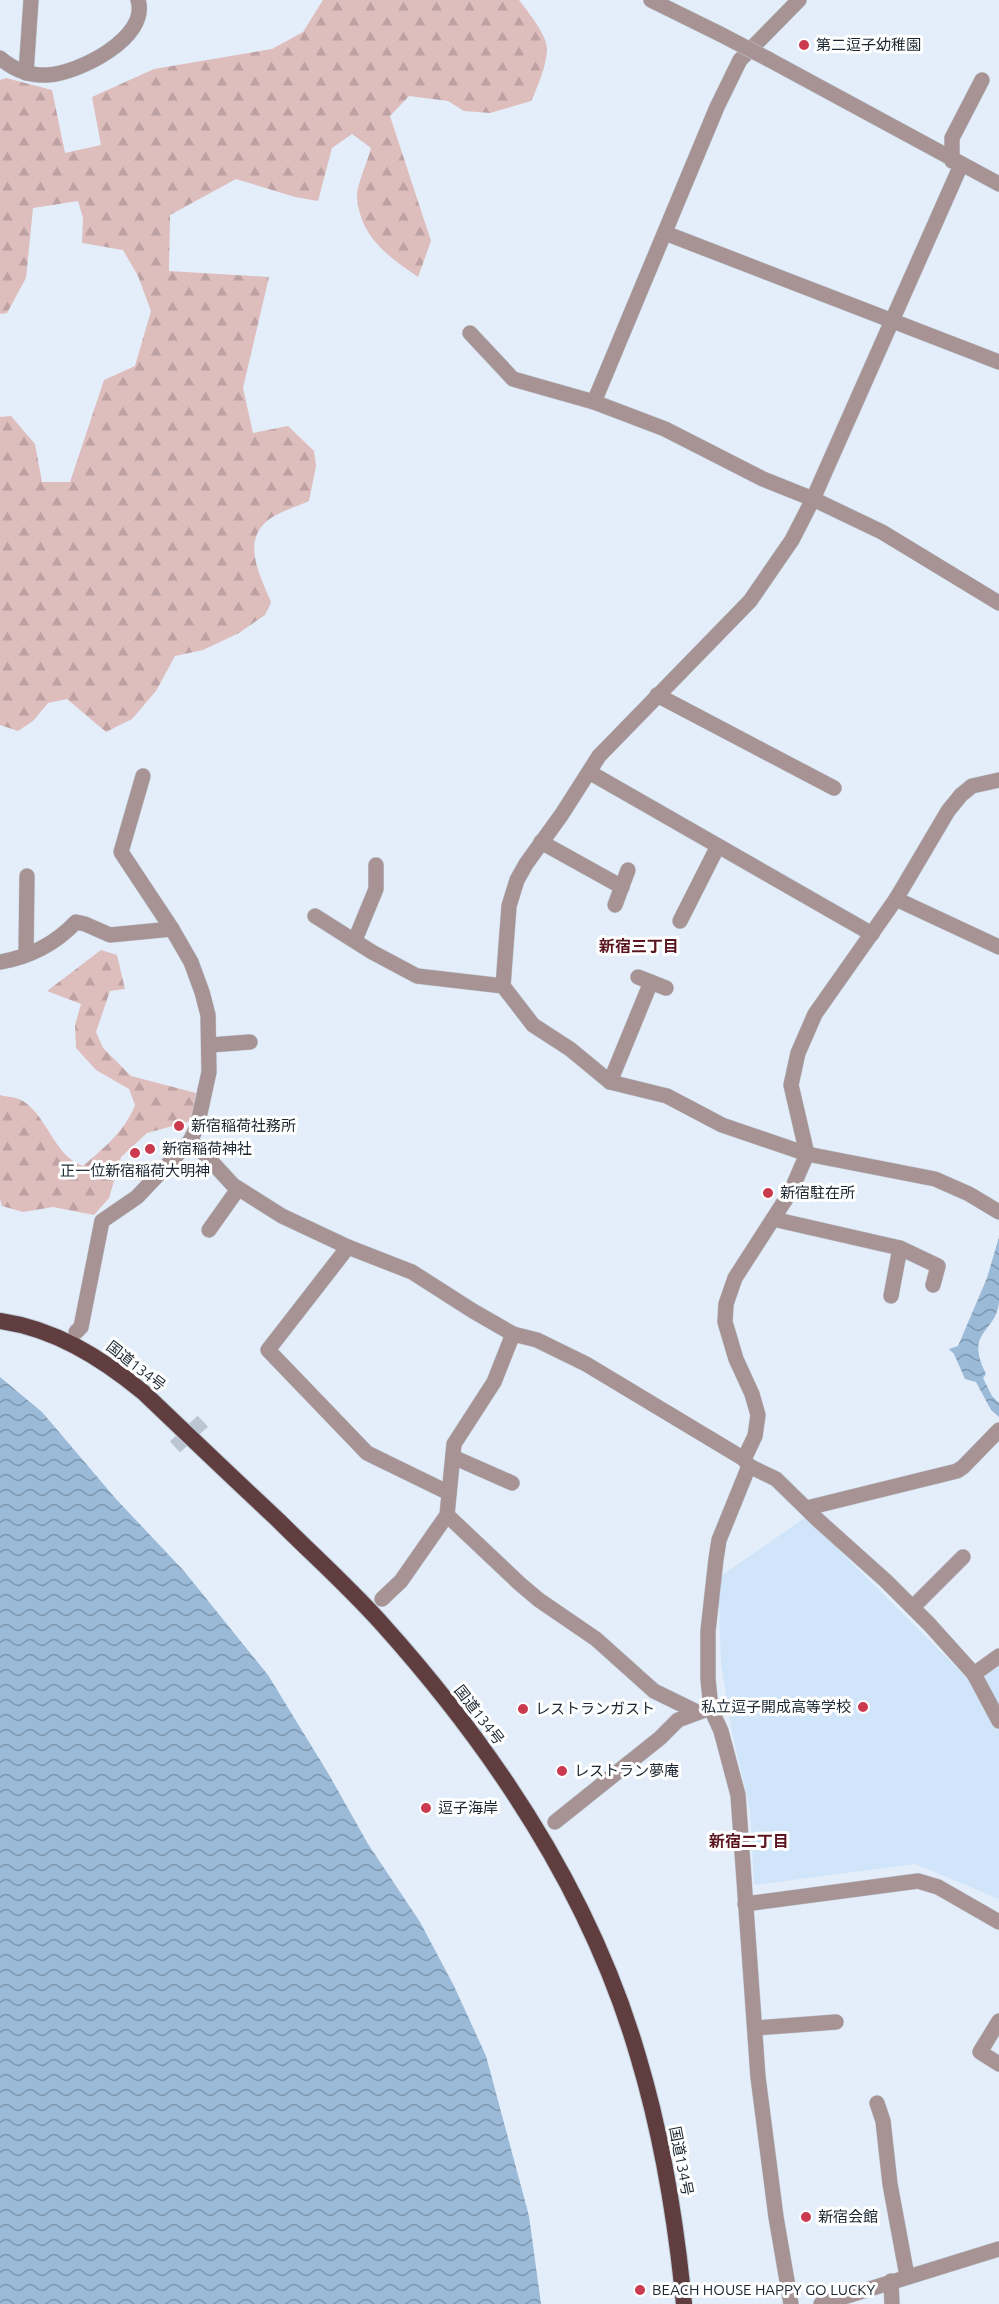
<svg xmlns="http://www.w3.org/2000/svg" width="999" height="2304" font-family="Ubuntu,'Noto Sans JP',sans-serif">
<style>
.built{fill:#d0e5f9}
.forest{fill:url(#forest-firs)}
.water{fill:url(#water-waves)}
.lines{fill:none;stroke-linecap:round;stroke-linejoin:round}
.minor-tunnel{stroke:#bbc6d2;stroke-width:15;stroke-dasharray:15 8;stroke-linecap:butt}
.minor-casing{stroke:#bfcad6;stroke-width:16}
.tertiary-casing{stroke:#bfcad6;stroke-width:16}
.trunk-casing{stroke:#bfcad6;stroke-width:18}
.minor{stroke:#a79393;stroke-width:15}
.tertiary{stroke:#a79393;stroke-width:15}
.trunk{stroke:#603d3e;stroke-width:16}
.tertiary-bridge-casing{stroke:#bfcad6;stroke-width:16;stroke-linecap:butt}
.tertiary-bridge{stroke:#a79393;stroke-width:15}
.poi-dot{fill:#cb3a4f;stroke:#fff;stroke-width:2}
.labels{text-anchor:middle;stroke-width:6;stroke-linejoin:round;paint-order:stroke}
.poi-label{font-size:15px;fill:#1b2630;stroke:#fff;text-anchor:start}
.street-label{font-size:15px;fill:#1b2630;stroke:#fff}
.neighbourhood-label{font-size:16px;font-weight:bold;fill:#5b151f;stroke:#fff}
</style>
<defs>
<pattern id="forest-firs" width="22" height="20" patternUnits="userSpaceOnUse" patternTransform="scale(1.5)"><rect width="22" height="20" fill="#debdbd"/><path d="M5 1l3.5 6h-7zM16 11l3.5 6h-7z" fill="#bea2a3"/></pattern>
<pattern id="water-waves" width="16" height="10" patternUnits="userSpaceOnUse" patternTransform="scale(1.5)"><rect width="16" height="10" fill="#9bbad7"/><path d="M0 5q4-4 8 0t8 0" fill="none" stroke="#7e97af"/></pattern>
</defs>
<rect width="100%" height="100%" fill="#e3eefa"/>
<path class="built" d="M 806,1517 L 971,1682 L 999,1661 L 999,1899 L 915,1864 L 754,1885 L 750,1810 L 732,1732 L 721,1663 L 718,1578 Z"/>
<g class="forest">
<path d="M 323,0 L 519,0 C 528,12 548,36 547,50 C 546,67 538,86 531,101 L 490,113 L 464,111 L 448,101 L 409,96 L 390,116 L 431,241 L 418,277 C 388,256 361,238 357,198 C 356,186 368,161 371,148 L 352,134 L 332,148 L 318,201 L 295,197 L 236,179 L 170,215 L 169,271 L 269,277 L 243,388 L 253,433 L 288,426 L 314,451 L 316,466 L 309,501 C 298,506 276,513 267,521 C 241,543 261,577 271,602 L 265,615 L 239,633 L 203,650 L 175,656 L 156,691 L 132,719 L 106,732 L 67,699 L 48,703 L 33,721 L 18,731 L 0,725 L 0,417 L 11,416 L 35,444 L 42,482 L 70,482 L 104,380 L 135,366 L 151,311 L 138,276 L 123,250 L 82,243 L 83,218 L 78,201 L 33,208 L 26,278 L 7,313 L 0,314 L 0,80 L 6,78 L 52,90 L 65,153 L 101,145 L 92,97 L 154,69 L 272,49 L 303,32 Z"/>
<path d="M 101,950 L 117,955 L 125,989 L 110,991 L 96,1032 L 103,1048 L 131,1076 L 196,1093 L 191,1121 L 147,1133 L 121,1157 L 109,1198 L 94,1215 L 53,1207 L 23,1212 L 2,1206 L 0,1199 L 0,1095 C 7,1097 17,1097 23,1101 C 48,1117 54,1156 83,1166 C 104,1148 125,1131 135,1105 L 129,1089 L 96,1070 L 76,1048 L 75,1025 L 81,1004 L 47,991 Z"/>
</g>
<g class="water">
<path d="M 999,1237 C 999,1258 999,1281 999,1302 C 996,1334 964,1330 986,1374 L 983,1378 L 992,1396 L 999,1403 L 999,1417 L 991,1410 L 976,1382 L 965,1379 L 954,1354 L 949,1349 L 958,1346 L 987,1278 Z"/>
<path d="M 0,1377 L 42,1412 L 116,1499 L 184,1571 L 268,1675 L 328,1773 L 368,1844 L 420,1922 L 454,1986 L 486,2056 L 529,2216 L 541,2304 L 0,2304 Z"/>
</g>
<g class="lines">
<path class="minor-tunnel" d="M 175,1447 L 203,1421"/>
<g class="minor-casing">
<g id="minor">
<path d="M 26,73 L 31,0"/>
<path d="M 952,161 L 952,138 L 982,80"/>
<path d="M 961,165 L 813,499 L 792,540 L 750,601 L 599,756 L 562,814 L 526,864 L 517,880 L 509,906 L 503,986 L 533,1025 L 570,1049 L 610,1082 L 667,1096 L 722,1125 L 807,1154 L 935,1179 L 969,1194 L 999,1212"/>
<path d="M 665,233 L 999,362"/>
<path d="M 470,333 L 513,379 L 594,402 L 665,429 L 763,479 L 813,499 L 882,532 L 999,603"/>
<path d="M 594,402 L 717,107 L 740,60 L 799,0"/>
<path d="M 657,695 L 834,788"/>
<path d="M 589,772 L 872,934"/>
<path d="M 143,776 L 121,852 L 172,929"/>
<path d="M 541,842 L 622,887"/>
<path d="M 896,899 L 999,947"/>
<path d="M 615,905 L 628,870"/>
<path d="M 315,916 L 372,952 L 417,976 L 503,986"/>
<path d="M 680,921 L 718,846"/>
<path d="M 355,940 L 376,889 L 376,865"/>
<path d="M 26,954 L 27,876"/>
<path d="M 0,962 C 30,957 55,944 76,922 L 85,924 L 110,935 L 172,929 L 191,962 L 202,992 L 208,1015 L 209,1072 L 197,1127 L 190,1141 L 137,1197 L 102,1221 L 81,1327 L 76,1332"/>
<path d="M 638,977 L 666,988"/>
<path d="M 210,1045 L 250,1042"/>
<path d="M 610,1082 L 651,982"/>
<path d="M 190,1141 L 199,1148 L 233,1185 L 282,1216 L 348,1247 L 412,1272 L 473,1311 L 513,1334 L 537,1340 L 586,1364 L 744,1459 L 749,1466 L 776,1479 L 819,1521 L 886,1581 L 929,1624 L 974,1674 L 999,1656"/>
<path d="M 773,1219 L 900,1248 L 938,1266 L 933,1285"/>
<path d="M 209,1230 L 238,1189"/>
<path d="M 348,1247 L 268,1350 L 367,1453 L 449,1493"/>
<path d="M 891,1296 L 900,1248"/>
<path d="M 453,1457 L 512,1483"/>
<path d="M 744,1459 L 755,1436 L 758,1415 L 752,1394 L 736,1359 L 725,1322 L 726,1304 L 735,1278 L 791,1191 L 807,1154 L 791,1085 L 798,1053 L 815,1014 L 896,899 L 948,811 L 961,795 L 972,786 L 999,780"/>
<path d="M 749,1466 L 719,1540 L 716,1559 L 708,1631 L 708,1679 L 711,1709 L 721,1731 L 738,1795 L 758,2077 L 776,2217 L 791,2304"/>
<path d="M 807,1508 L 957,1471 L 963,1467 L 999,1430"/>
<path d="M 447,1515 L 520,1584 L 539,1600 L 596,1639 L 654,1691 L 697,1712"/>
<path d="M 382,1599 L 401,1581 L 447,1515 L 454,1444 L 494,1382 L 513,1334"/>
<path d="M 913,1607 L 963,1557"/>
<path d="M 974,1674 L 999,1721"/>
<path d="M 555,1822 L 660,1738 L 678,1720 L 705,1710"/>
<path d="M 745,1904 L 918,1881 L 938,1887 L 999,1922"/>
<path d="M 999,2021 L 980,2052 L 999,2064"/>
<path d="M 756,2028 L 836,2022"/>
<path d="M 877,2103 L 883,2121 L 890,2184 L 907,2276"/>
<path d="M 891,2281 L 892,2304"/>
<path d="M 821,2304 L 999,2249"/>
</g>
</g>
<g class="tertiary-casing">
<g id="tertiary">
<path d="M 651,0 L 720,34"/>
<path d="M 0,58 C 14,70 29,76 47,75 C 77,74 150,38 138,0"/>
<path d="M 768,59 L 999,184"/>
</g>
</g>
<g class="trunk-casing">
<path id="trunk" d="M 0,1321 C 55,1329 100,1357 143,1392 C 188,1435 233,1478 278,1520 C 313,1555 350,1588 383,1625 C 495,1750 591,1894 638,2056 C 662,2136 676,2221 684,2304"/>
</g>
<use href="#minor" class="minor"/>
<use href="#tertiary" class="tertiary"/>
<use href="#trunk" class="trunk"/>
<g class="tertiary-bridge-casing">
<path id="tertiary-bridge" d="M 720,34 L 768,59"/>
</g>
<use href="#tertiary-bridge" class="tertiary-bridge"/>
</g>
<g class="poi-dot">
<circle cx="804" cy="45" r="6"/>
<circle cx="179" cy="1126" r="6"/>
<circle cx="150" cy="1149" r="6"/>
<circle cx="135" cy="1153" r="6"/>
<circle cx="768" cy="1193" r="6"/>
<circle cx="863" cy="1707" r="6"/>
<circle cx="523" cy="1709" r="6"/>
<circle cx="562" cy="1771" r="6"/>
<circle cx="426" cy="1808" r="6"/>
<circle cx="806" cy="2217" r="6"/>
<circle cx="640" cy="2290" r="6"/>
</g>
<g class="labels">
<g class="poi-label">
<text x="816" y="50">第二逗子幼稚園</text>
<text x="191" y="1131">新宿稲荷社務所</text>
<text x="162" y="1154">新宿稲荷神社</text>
<text x="135" y="1176" text-anchor="middle">正一位新宿稲荷大明神</text>
<text x="780" y="1198">新宿駐在所</text>
<text x="851" y="1712" text-anchor="end">私立逗子開成高等学校</text>
<text x="535" y="1714">レストランガスト</text>
<text x="574" y="1776">レストラン夢庵</text>
<text x="438" y="1813">逗子海岸</text>
<text x="818" y="2222">新宿会館</text>
<text x="652" y="2295">BEACH HOUSE HAPPY GO LUCKY</text>
</g>
<g class="street-label">
<text transform="translate(136 1366) rotate(38)" y="5">国道134号</text>
<text transform="translate(479 1715) rotate(52)" y="5">国道134号</text>
<text transform="translate(681 2161) rotate(79)" y="5">国道134号</text>
</g>
<g class="neighbourhood-label">
<text x="639" y="952">新宿三丁目</text>
<text x="749" y="1847">新宿二丁目</text>
</g>
</g>
</svg>
